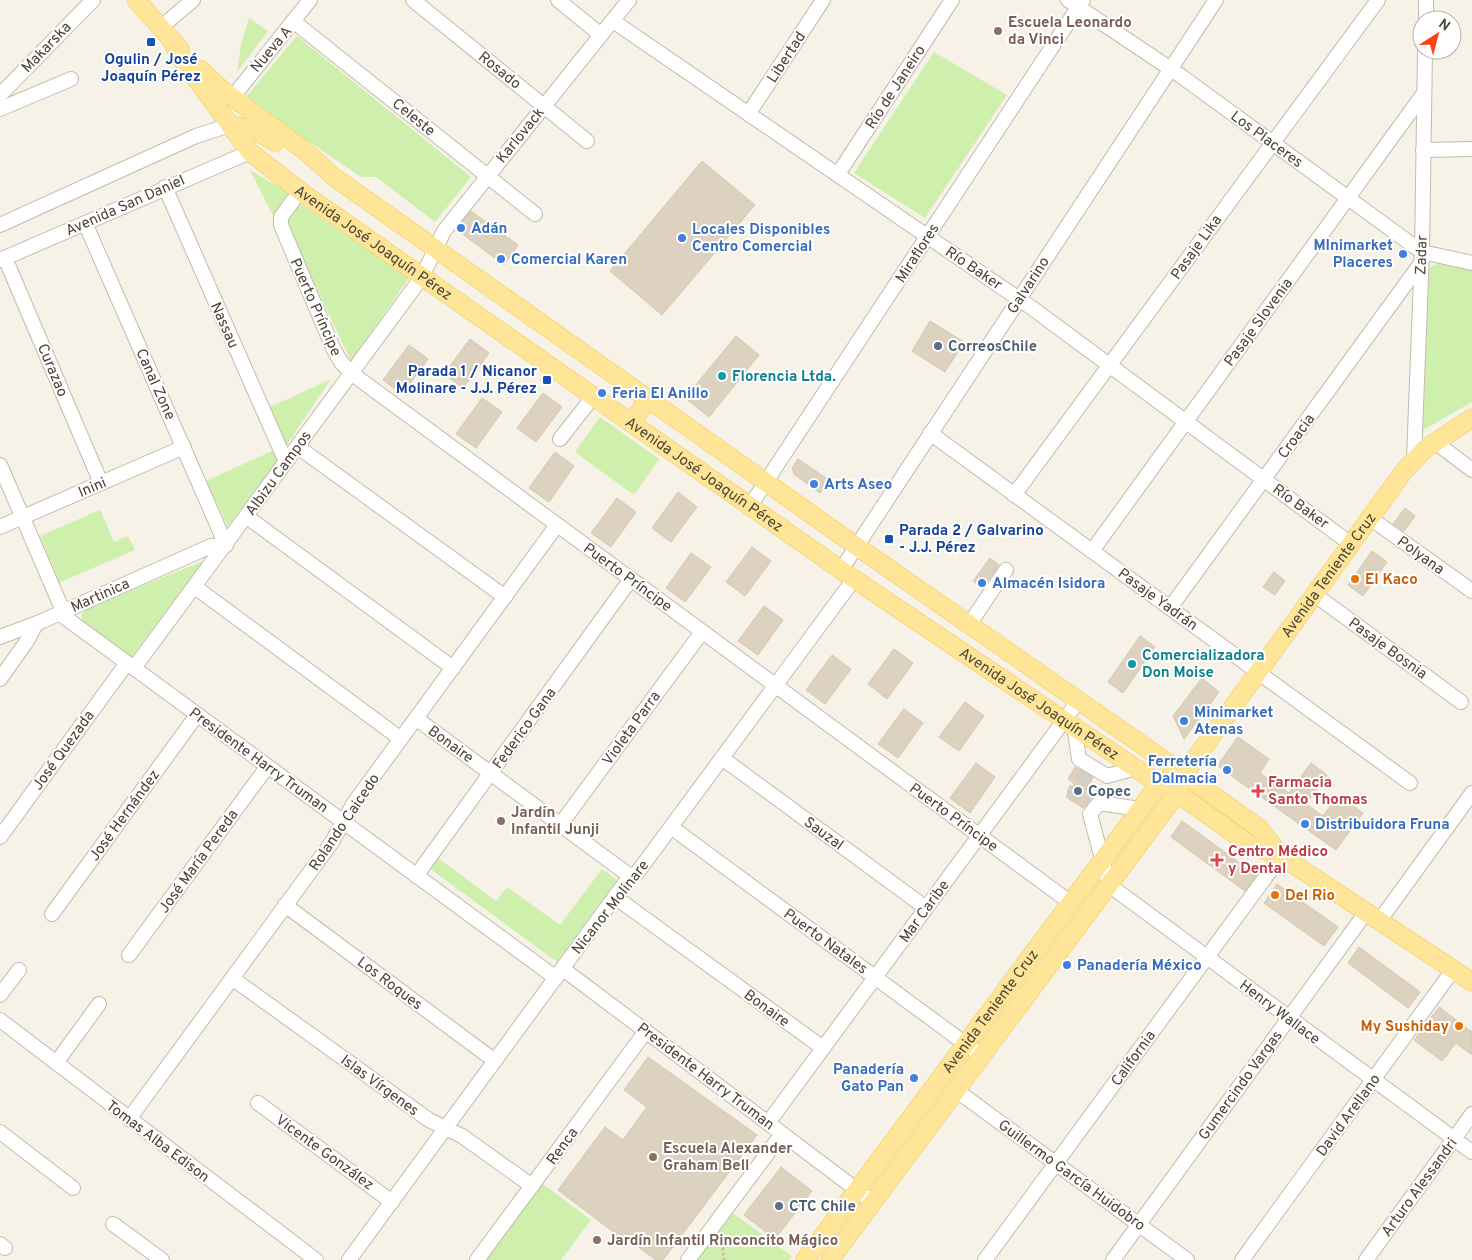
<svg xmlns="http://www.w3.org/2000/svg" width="1472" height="1260" font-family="Overpass,sans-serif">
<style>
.green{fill:#cfefad}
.building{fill:#dcd2bf;stroke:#d5c7af}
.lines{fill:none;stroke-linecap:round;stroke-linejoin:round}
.minor-tunnel{stroke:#d4cfc4;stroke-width:14;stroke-dasharray:14 7;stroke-linecap:butt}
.minor-casing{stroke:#c3bbaa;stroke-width:16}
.major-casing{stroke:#f2ca5a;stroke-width:19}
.path{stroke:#c6b899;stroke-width:2.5;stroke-dasharray:2.5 2.5;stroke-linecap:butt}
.minor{stroke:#fff;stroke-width:14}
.major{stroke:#ffe598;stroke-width:18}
.education-dot{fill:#8d6e63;stroke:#fff;stroke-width:2}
.transit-dot{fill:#1a4fb4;stroke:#fff;stroke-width:2}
.shop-dot{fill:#3f7fe0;stroke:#fff;stroke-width:2}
.service-dot{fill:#5c6f8a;stroke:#fff;stroke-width:2}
.culture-dot{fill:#0f9aa8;stroke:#fff;stroke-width:2}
.food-dot{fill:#e8710a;stroke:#fff;stroke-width:2}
.health-dot{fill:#e0444e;stroke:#fff;stroke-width:2}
.labels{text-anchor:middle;stroke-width:4;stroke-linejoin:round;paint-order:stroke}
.education-label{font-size:15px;font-weight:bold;fill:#785e54;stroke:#fff;text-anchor:start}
.street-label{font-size:15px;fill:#4b4336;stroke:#fff}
.transit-label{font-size:15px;font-weight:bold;fill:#164399;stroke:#fff}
.shop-label{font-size:15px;font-weight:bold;fill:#366cbe;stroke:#fff;text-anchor:start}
.service-label{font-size:15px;font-weight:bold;fill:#4e5e75;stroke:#fff;text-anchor:start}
.culture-label{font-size:15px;font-weight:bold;fill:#0d838f;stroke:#fff;text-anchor:start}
.food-label{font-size:15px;font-weight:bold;fill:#c56008;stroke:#fff;text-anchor:start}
.health-label{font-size:15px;font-weight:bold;fill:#be3a42;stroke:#fff;text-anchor:start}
</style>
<rect width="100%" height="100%" fill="#f6f2e8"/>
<g class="green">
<path d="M 249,18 L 268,31 L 237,72 L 241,44 Z"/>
<path d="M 297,36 L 471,177 L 435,222 L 376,177 L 361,177 L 245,98 Z"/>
<path d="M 934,52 L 1007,95 L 925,218 L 854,173 Z"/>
<path d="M 250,170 L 291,194 L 274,218 Z"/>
<path d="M 299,203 L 409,278 L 351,361 L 285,222 Z"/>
<path d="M 1439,263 L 1472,269 L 1472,402 L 1423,430 L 1429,268 Z"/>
<path d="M 331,379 L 286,446 L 268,408 Z"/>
<path d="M 600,417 L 659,459 L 634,495 L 575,452 Z"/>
<path d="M 272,451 L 278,460 L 228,526 L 206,481 Z"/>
<path d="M 100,510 L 114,542 L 128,536 L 135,550 L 56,584 L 51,571 L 68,563 L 54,569 L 40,536 Z"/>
<path d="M 203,561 L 131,658 L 82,621 L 82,614 L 85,609 Z"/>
<path d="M 438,858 L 496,901 L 507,887 L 560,925 L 602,869 L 617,880 L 557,962 L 429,868 Z"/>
<path d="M 543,1184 L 591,1220 L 561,1260 L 484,1260 Z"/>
<path d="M 727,1209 L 792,1256 L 789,1260 L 689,1260 Z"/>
</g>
<g class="building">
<path d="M 702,161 L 755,205 L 662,315 L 610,271 Z"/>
<path d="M 471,211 L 518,245 L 504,265 L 456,229 Z"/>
<path d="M 930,321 L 964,342 L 945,372 L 912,351 Z"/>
<path d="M 736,336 L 759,355 L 709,417 L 685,398 Z"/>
<path d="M 470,339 L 489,353 L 463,388 L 444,374 Z"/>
<path d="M 409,345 L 428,359 L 402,394 L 383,380 Z"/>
<path d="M 543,393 L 562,407 L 536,442 L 517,428 Z"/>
<path d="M 482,398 L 502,412 L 476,448 L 456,434 Z"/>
<path d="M 555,452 L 574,466 L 549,502 L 529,488 Z"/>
<path d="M 798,459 L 829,480 L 820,493 L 794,474 L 792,468 Z"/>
<path d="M 678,492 L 697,507 L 671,542 L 652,528 Z"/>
<path d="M 617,498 L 636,512 L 611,547 L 591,533 Z"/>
<path d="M 1405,508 L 1415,516 L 1404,531 L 1393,524 Z"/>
<path d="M 752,547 L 771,561 L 745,596 L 726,582 Z"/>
<path d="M 1372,551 L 1387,562 L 1363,596 L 1348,585 Z"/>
<path d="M 691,553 L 711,567 L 685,602 L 666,588 Z"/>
<path d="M 990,558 L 999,565 L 983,588 L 973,581 Z"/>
<path d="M 1274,572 L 1285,581 L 1275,595 L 1263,587 Z"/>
<path d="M 764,606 L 783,620 L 758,655 L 738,641 Z"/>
<path d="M 1140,636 L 1155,647 L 1123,693 L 1108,682 Z"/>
<path d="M 894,649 L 913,663 L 887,699 L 868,684 Z"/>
<path d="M 832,655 L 851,669 L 825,704 L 806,690 Z"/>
<path d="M 1202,678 L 1219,692 L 1184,739 L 1173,716 Z"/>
<path d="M 965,702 L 984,716 L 959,751 L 939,737 Z"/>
<path d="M 904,709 L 923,723 L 898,758 L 878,744 Z"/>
<path d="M 1238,737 L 1269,759 L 1260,773 L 1289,793 L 1311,763 L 1327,775 L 1306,804 L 1323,816 L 1338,795 L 1363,813 L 1336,850 L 1219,767 L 1220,762 Z"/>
<path d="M 976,763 L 995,777 L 970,813 L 950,798 Z"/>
<path d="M 1075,767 L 1093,778 L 1086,789 L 1094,794 L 1083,808 L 1066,797 L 1075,784 L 1068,779 Z"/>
<path d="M 1182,821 L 1256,875 L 1245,891 L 1171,837 Z"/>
<path d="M 1277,884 L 1338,927 L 1324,946 L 1264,903 Z"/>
<path d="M 1359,947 L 1420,992 L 1408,1008 L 1348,963 Z"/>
<path d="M 1439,1007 L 1472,1032 L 1472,1055 L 1456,1043 L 1442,1061 L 1414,1040 Z"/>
<path d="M 648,1057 L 757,1135 L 663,1260 L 656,1260 L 630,1241 L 628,1243 L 558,1190 L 605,1127 L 623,1140 L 647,1107 L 624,1090 Z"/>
<path d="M 781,1167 L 812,1191 L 775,1239 L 744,1215 Z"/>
</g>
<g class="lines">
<path class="minor-tunnel" d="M 1088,771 L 1074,792 L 1089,802"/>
<g class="minor-casing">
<g id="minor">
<path d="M 413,0 L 587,141"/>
<path d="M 558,0 L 601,35"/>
<path d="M 1068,0 L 1181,76 L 1422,252 L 1472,263"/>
<path d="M 1426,20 L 1426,0"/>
<path d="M 293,21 L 535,214"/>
<path d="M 613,21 L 1032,308 L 1351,544"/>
<path d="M 160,28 L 193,0"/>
<path d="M 0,95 L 93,0"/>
<path d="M 232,98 L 310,0"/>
<path d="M 0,109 L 71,79"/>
<path d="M 749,113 L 823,0"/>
<path d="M 1423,150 L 1472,149"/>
<path d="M 838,174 L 952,0"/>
<path d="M 165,187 L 286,462"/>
<path d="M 300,191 L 281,217 L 281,225 L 333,348 L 341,362 L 351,373 L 1071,903"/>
<path d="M 85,223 L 226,545"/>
<path d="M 0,225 L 196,136 L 230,125"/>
<path d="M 5,258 L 101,483"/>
<path d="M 0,260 L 250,152"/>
<path d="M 930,433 L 1410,783"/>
<path d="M 560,439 L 593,397"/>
<path d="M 1435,442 L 1472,470"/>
<path d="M 298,447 L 505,597"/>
<path d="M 1414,459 L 1422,252 L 1425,50"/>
<path d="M 0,465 L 63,611"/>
<path d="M 1014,495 L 1378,0"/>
<path d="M 750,506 L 1083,0"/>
<path d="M 247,517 L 453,668"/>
<path d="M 1370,518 L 1472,591"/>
<path d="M 0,527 L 184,447"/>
<path d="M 1092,551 L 1424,93"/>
<path d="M 841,570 L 1216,0"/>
<path d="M 195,587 L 401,739"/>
<path d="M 1314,594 L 1461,702"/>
<path d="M 1170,608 L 1421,263"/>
<path d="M 59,613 L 556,978"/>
<path d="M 970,623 L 1006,570"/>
<path d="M 0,637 L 40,622 L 211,546 L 226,545"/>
<path d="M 134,668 L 422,277 L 444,231 L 629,0"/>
<path d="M 0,679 L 27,641 L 36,624"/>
<path d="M 417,719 L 630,876"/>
<path d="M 1074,726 L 1079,759 L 1107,776 L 1136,768"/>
<path d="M 722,758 L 926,908"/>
<path d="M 1140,809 L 1099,803 L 1090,814 L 1109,885 L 1472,1152"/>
<path d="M 560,825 L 702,632"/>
<path d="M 671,827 L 982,1056"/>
<path d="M 0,837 L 127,663"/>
<path d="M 416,876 L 631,579"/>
<path d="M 615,897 L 823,1048"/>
<path d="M 285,905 L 495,1061"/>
<path d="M 52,914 L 197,715"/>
<path d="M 1380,920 L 1472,793"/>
<path d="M 129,955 L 267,767"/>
<path d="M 563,969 L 873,1202"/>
<path d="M 232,978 L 429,1120 L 462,1136 L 532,1186"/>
<path d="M 0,995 L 19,970"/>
<path d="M 0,1020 L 316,1260"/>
<path d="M 56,1063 L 99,1004"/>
<path d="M 956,1090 L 1187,1260"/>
<path d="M 258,1103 L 392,1202"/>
<path d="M 129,1119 L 332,842 L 354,803 L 557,525"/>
<path d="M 768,1123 L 1079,700"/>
<path d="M 0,1132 L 73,1188"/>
<path d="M 113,1224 L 162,1260"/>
<path d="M 0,1244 L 5,1248"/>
<path d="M 349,1260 L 630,876 L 637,873 L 854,579"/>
<path d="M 477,1260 L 646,1031"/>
<path d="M 688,1260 L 782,1134"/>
<path d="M 985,1260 L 1281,856"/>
<path d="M 1113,1260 L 1367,911"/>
<path d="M 1242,1260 L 1453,970"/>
<path d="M 1366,1260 L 1472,1114"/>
</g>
</g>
<g class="major-casing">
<g id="major">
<path d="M 136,0 L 180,49"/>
<path id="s1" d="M 172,42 L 180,57 L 250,152 L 300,191 L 854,579 L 1159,784 L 1177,793 L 1250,845 L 1281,856 L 1472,982"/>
<path d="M 200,69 L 221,89 L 304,150 L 334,177 L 842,536 L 1184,774 L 1260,829 L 1281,856"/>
<path d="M 230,125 L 253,129 L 275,142"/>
<path d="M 631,423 L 649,398"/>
<path id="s2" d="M 805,1260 L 1159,784 L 1170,779"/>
<path id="s3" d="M 830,1260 L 1169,804 L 1177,793 L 1184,774 L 1404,471 L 1425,449 L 1472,418"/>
</g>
</g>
<path class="path" d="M 722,1238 L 724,1260"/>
<use href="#minor" class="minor"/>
<use href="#major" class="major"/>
</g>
<g class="education-dot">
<circle cx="998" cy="31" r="5"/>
<circle cx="501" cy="821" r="5"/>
<circle cx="653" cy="1157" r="5"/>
<circle cx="597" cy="1240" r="5"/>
</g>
<g class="transit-dot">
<rect x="146" y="37" width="10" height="10" rx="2.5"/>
<rect x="542" y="375" width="10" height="10" rx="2.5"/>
<rect x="884" y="534" width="10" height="10" rx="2.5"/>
</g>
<g class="shop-dot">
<circle cx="461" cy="228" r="5"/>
<circle cx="682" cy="238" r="5"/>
<circle cx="1403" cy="254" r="5"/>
<circle cx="501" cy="259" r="5"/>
<circle cx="602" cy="393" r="5"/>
<circle cx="814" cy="484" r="5"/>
<circle cx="982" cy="583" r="5"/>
<circle cx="1184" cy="721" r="5"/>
<circle cx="1227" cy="770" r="5"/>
<circle cx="1305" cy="824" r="5"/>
<circle cx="1067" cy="965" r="5"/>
<circle cx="914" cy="1078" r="5"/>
</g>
<g class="service-dot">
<circle cx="938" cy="346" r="5"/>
<circle cx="1078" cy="791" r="5"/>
<circle cx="779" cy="1206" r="5"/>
</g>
<g class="culture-dot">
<circle cx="722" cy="376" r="5"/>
<circle cx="1132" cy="664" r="5"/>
</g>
<g class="food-dot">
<circle cx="1355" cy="579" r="5"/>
<circle cx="1275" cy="895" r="5"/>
<circle cx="1459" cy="1026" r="5"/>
</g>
<g class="health-dot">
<path d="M1255.5 783.5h5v5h5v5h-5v5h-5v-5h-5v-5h5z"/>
<path d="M1214.5 852.5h5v5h5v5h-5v5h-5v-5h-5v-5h5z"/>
</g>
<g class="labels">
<g class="education-label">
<text x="1008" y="27">Escuela Leonardo<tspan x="1008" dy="17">da Vinci</tspan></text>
<text x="511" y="817">Jardín<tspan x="511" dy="17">Infantil Junji</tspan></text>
<text x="663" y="1153">Escuela Alexander<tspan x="663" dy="17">Graham Bell</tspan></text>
<text x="607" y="1245">Jardín Infantil Rinconcito Mágico</text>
</g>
<g class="street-label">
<text transform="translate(46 47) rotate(-46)" y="5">Makarska</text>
<text transform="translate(271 49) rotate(-50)" y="5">Nueva A</text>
<text transform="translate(786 57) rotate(-57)" y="5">Libertad</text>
<text transform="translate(500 70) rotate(39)" y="5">Rosado</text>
<text transform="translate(895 87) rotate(-57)" y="5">Río de Janeiro</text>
<text transform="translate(414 117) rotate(39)" y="5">Celeste</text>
<text transform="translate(520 135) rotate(-51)" y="5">Karlovack</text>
<text transform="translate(1267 139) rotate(36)" y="5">Los Placeres</text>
<text transform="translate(125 205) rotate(-24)" y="5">Avenida San Daniel</text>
<text dy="5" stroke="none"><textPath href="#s1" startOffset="288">Avenida José Joaquín Pérez</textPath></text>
<text transform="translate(1196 247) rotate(-54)" y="5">Pasaje Lika</text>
<text transform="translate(917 253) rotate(-57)" y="5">Miraflores</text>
<text transform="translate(1421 255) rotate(-88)" y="5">Zadar</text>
<text transform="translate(974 268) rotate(34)" y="5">Río Baker</text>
<text transform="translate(1028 285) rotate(-57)" y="5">Galvarino</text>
<text transform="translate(316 307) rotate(66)" y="5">Puerto Príncipe</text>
<text transform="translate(1258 322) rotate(-54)" y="5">Pasaje Slovenia</text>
<text transform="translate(225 325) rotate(66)" y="5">Nassau</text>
<text transform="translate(53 370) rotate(67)" y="5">Curazao</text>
<text transform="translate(156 384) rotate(66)" y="5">Canal Zone</text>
<text transform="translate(1296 436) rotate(-54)" y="5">Croacia</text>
<text transform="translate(278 473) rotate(-54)" y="5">Albizu Campos</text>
<text dy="5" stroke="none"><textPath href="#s1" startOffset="692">Avenida José Joaquín Pérez</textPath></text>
<text transform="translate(92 487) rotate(-23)" y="5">Inini</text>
<text transform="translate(1301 506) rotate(36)" y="5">Río Baker</text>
<text transform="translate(1421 555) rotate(36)" y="5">Polyana</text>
<text dy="5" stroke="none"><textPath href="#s3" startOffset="848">Avenida Teniente Cruz</textPath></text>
<text transform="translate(628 577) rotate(36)" y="5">Puerto Príncipe</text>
<text transform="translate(100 595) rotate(-24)" y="5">Martinica</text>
<text transform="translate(1158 599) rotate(36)" y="5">Pasaje Yadrán</text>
<text transform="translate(1388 648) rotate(36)" y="5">Pasaje Bosnia</text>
<text dy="5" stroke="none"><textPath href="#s1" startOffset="1098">Avenida José Joaquín Pérez</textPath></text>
<text transform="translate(524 728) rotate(-54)" y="5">Federico Gana</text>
<text transform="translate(631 728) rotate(-54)" y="5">Violeta Parra</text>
<text transform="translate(451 744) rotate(36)" y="5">Bonaire</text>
<text transform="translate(63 750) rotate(-54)" y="5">José Quezada</text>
<text transform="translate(259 760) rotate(36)" y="5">Presidente Harry Truman</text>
<text transform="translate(124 815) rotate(-54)" y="5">José Hernández</text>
<text transform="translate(954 817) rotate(36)" y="5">Puerto Príncipe</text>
<text transform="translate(344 822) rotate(-56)" y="5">Rolando Caicedo</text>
<text transform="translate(824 833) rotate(36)" y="5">Sauzal</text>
<text transform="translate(198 861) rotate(-54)" y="5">José María Pereda</text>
<text transform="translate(610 907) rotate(-52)" y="5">Nicanor Molinare</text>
<text transform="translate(924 911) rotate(-54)" y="5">Mar Caribe</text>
<text transform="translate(826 941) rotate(36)" y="5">Puerto Natales</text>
<text transform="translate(390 983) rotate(37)" y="5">Los Roques</text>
<text transform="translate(767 1008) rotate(36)" y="5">Bonaire</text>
<text dy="5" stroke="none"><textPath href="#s2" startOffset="310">Avenida Teniente Cruz</textPath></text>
<text transform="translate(1280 1012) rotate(37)" y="5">Henry Wallace</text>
<text transform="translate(1133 1058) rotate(-54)" y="5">California</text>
<text transform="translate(706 1076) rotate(37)" y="5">Presidente Harry Truman</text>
<text transform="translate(380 1085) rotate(36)" y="5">Islas Vírgenes</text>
<text transform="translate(1240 1085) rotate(-54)" y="5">Gumercindo Vargas</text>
<text transform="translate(1348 1115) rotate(-54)" y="5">David Arellano</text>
<text transform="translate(158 1141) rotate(37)" y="5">Tomas Alba Edison</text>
<text transform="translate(562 1146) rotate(-54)" y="5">Renca</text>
<text transform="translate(325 1152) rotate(36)" y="5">Vicente González</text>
<text transform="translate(1072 1175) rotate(36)" y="5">Guillermo García Huidobro</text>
<text transform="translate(1419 1187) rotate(-54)" y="5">Arturo Alessandri</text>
</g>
<g class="transit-label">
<text x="151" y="64">Ogulin / José<tspan x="151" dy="17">Joaquín Pérez</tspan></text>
<text x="537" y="376" text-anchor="end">Parada 1 / Nicanor<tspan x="537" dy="17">Molinare - J.J. Pérez</tspan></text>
<text x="899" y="535" text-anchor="start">Parada 2 / Galvarino<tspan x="899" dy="17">- J.J. Pérez</tspan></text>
</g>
<g class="shop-label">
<text x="471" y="233">Adán</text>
<text x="692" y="234">Locales Disponibles<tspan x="692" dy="17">Centro Comercial</tspan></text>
<text x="1393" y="250" text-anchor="end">MInimarket<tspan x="1393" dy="17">Placeres</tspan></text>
<text x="511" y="264">Comercial Karen</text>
<text x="612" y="398">Feria El Anillo</text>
<text x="824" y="489">Arts Aseo</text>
<text x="992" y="588">Almacén Isidora</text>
<text x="1194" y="717">Minimarket<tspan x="1194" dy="17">Atenas</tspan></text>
<text x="1217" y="766" text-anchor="end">Ferretería<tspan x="1217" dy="17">Dalmacia</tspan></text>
<text x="1315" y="829">Distribuidora Fruna</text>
<text x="1077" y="970">Panadería México</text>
<text x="904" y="1074" text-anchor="end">Panadería<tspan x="904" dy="17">Gato Pan</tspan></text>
</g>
<g class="service-label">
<text x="948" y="351">CorreosChile</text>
<text x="1088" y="796">Copec</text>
<text x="789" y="1211">CTC Chile</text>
</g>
<g class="culture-label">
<text x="732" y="381">Florencia Ltda.</text>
<text x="1142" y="660">Comercializadora<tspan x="1142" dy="17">Don Moise</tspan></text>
</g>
<g class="food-label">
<text x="1365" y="584">El Kaco</text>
<text x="1285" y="900">Del Rio</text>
<text x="1449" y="1031" text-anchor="end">My Sushiday</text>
</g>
<g class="health-label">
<text x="1268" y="787">Farmacia<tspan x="1268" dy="17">Santo Thomas</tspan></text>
<text x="1228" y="856">Centro Médico<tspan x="1228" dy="17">y Dental</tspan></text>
</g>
</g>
<g transform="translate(1437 35) rotate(36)"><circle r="24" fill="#ffffff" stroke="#b7b4af"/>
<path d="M0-4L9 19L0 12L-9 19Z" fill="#ff4116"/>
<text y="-8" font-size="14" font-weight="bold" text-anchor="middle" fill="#4b4336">N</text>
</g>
</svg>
